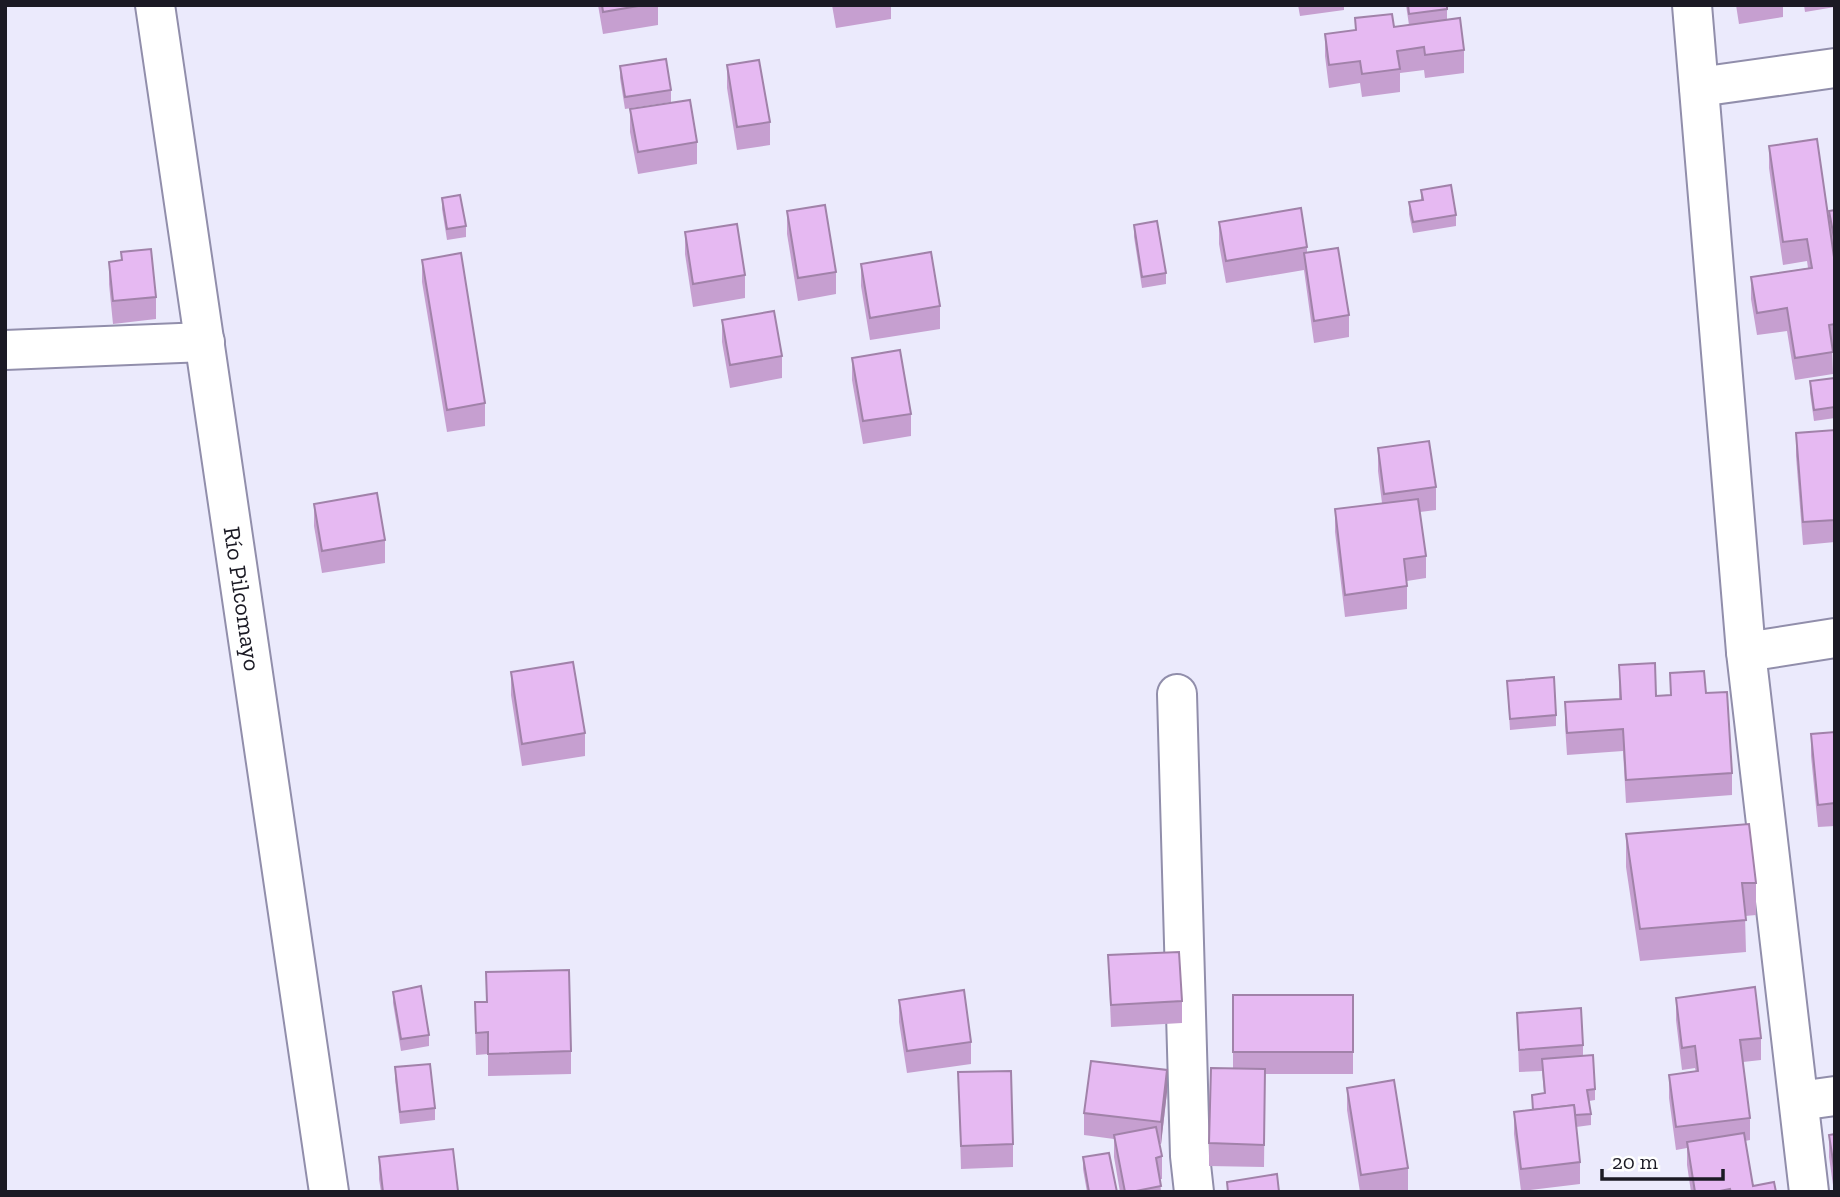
<svg xmlns="http://www.w3.org/2000/svg" width="1840" height="1197" font-family="'Zilla Slab',serif">
<style>
.lines{fill:none;stroke-linecap:round;stroke-linejoin:round}
.minor-casing{stroke:#918eab;stroke-width:42}
.minor{stroke:#fff;stroke-width:38}
.wall{fill:#c69fd0}
.shaded-wall{fill:#a182a9}
.building{fill:#e6b9f2;stroke:#a182a9;stroke-width:2}
.labels{text-anchor:middle;stroke-width:6;stroke-linejoin:round;paint-order:stroke}
.street-label{font-size:24px;fill:#1b1a24;stroke:#fff}
</style>
<rect width="100%" height="100%" fill="#ebeafc"/>
<g class="lines">
<g class="minor-casing">
<g id="minor">
<path id="s1" d="M 155,5 L 329,1192"/>
<path d="M 1692,5 L 1746,652 L 1809,1192"/>
<path d="M 1699,87 L 1835,68"/>
<path d="M 5,350 L 205,342"/>
<path d="M 1746,652 L 1835,638"/>
<path d="M 1177,694 L 1190,1156 L 1194,1192"/>
<path d="M 1799,1101 L 1835,1096"/>
</g>
</g>
<use href="#minor" class="minor"/>
</g>
<g class="wall">
<path d="M 598,5 L 658,5 L 658,25 L 603,34 Z"/>
<path d="M 832,5 L 891,5 L 891,19 L 836,28 Z"/>
<path d="M 1298,5 L 1344,5 L 1344,10 L 1300,16 Z"/>
<path d="M 1406,5 L 1447,5 L 1447,20 L 1464,50 L 1464,73 L 1425,78 L 1424,70 L 1400,73 L 1400,92 L 1362,97 L 1360,83 L 1329,88 L 1325,56 L 1325,34 L 1355,30 L 1355,18 L 1394,27 L 1409,25 Z"/>
<path d="M 1736,5 L 1783,5 L 1783,17 L 1739,24 Z"/>
<path d="M 1804,5 L 1835,5 L 1835,7 L 1805,12 Z"/>
<path d="M 727,65 L 770,122 L 770,145 L 737,150 L 727,88 Z"/>
<path d="M 620,66 L 671,90 L 671,102 L 625,109 L 620,78 Z"/>
<path d="M 630,109 L 697,142 L 697,164 L 638,174 L 630,132 Z"/>
<path d="M 1769,146 L 1829,226 L 1829,211 L 1835,210 L 1835,346 L 1832,347 L 1833,374 L 1795,380 L 1787,331 L 1757,335 L 1751,299 L 1751,277 L 1808,268 L 1807,261 L 1783,265 L 1769,168 Z"/>
<path d="M 1421,190 L 1456,215 L 1456,226 L 1413,233 L 1409,214 L 1409,202 L 1421,200 Z"/>
<path d="M 442,198 L 466,226 L 466,237 L 447,240 L 442,209 Z"/>
<path d="M 787,211 L 836,272 L 836,294 L 798,301 L 787,234 Z"/>
<path d="M 1219,222 L 1307,247 L 1307,252 L 1349,315 L 1349,337 L 1314,343 L 1304,270 L 1226,283 L 1219,244 Z"/>
<path d="M 1134,225 L 1166,273 L 1166,284 L 1142,288 L 1134,237 Z"/>
<path d="M 685,232 L 745,275 L 745,298 L 693,307 L 685,254 Z"/>
<path d="M 121,252 L 156,297 L 156,319 L 113,324 L 109,284 L 109,262 L 121,260 Z"/>
<path d="M 422,260 L 485,403 L 485,426 L 447,432 L 422,282 Z"/>
<path d="M 861,264 L 940,306 L 940,329 L 870,340 L 861,286 Z"/>
<path d="M 722,320 L 782,356 L 782,378 L 730,388 L 722,342 Z"/>
<path d="M 852,358 L 911,414 L 911,436 L 863,444 L 852,380 Z"/>
<path d="M 1835,378 L 1835,418 L 1814,421 L 1810,393 L 1810,381 Z"/>
<path d="M 1835,430 L 1835,542 L 1803,545 L 1796,456 L 1796,433 Z"/>
<path d="M 1378,448 L 1436,487 L 1436,510 L 1420,512 L 1426,556 L 1426,578 L 1407,581 L 1407,609 L 1345,617 L 1335,532 L 1335,509 L 1382,503 L 1378,471 Z"/>
<path d="M 314,504 L 385,540 L 385,563 L 322,573 L 314,526 Z"/>
<path d="M 1619,665 L 1656,696 L 1670,695 L 1670,673 L 1706,693 L 1732,773 L 1732,795 L 1626,803 L 1623,751 L 1567,755 L 1565,725 L 1565,702 L 1619,699 Z"/>
<path d="M 511,672 L 585,733 L 585,756 L 522,766 L 511,695 Z"/>
<path d="M 1507,681 L 1556,715 L 1556,726 L 1510,730 Z"/>
<path d="M 1835,732 L 1835,826 L 1818,827 L 1811,756 L 1811,734 Z"/>
<path d="M 1626,834 L 1756,883 L 1756,915 L 1745,916 L 1746,952 L 1640,961 L 1626,867 Z"/>
<path d="M 1108,955 L 1182,1001 L 1182,1023 L 1111,1027 Z"/>
<path d="M 486,972 L 571,1051 L 571,1074 L 488,1076 L 488,1054 L 476,1055 L 475,1025 L 475,1002 L 486,1002 Z"/>
<path d="M 393,992 L 429,1035 L 429,1046 L 401,1051 L 393,1003 Z"/>
<path d="M 1233,995 L 1353,995 L 1353,1074 L 1265,1074 L 1264,1167 L 1209,1166 L 1209,1143 L 1233,1069 Z"/>
<path d="M 1676,998 L 1761,1038 L 1761,1060 L 1743,1062 L 1750,1118 L 1750,1140 L 1745,1141 L 1753,1186 L 1776,1192 L 1691,1192 L 1687,1165 L 1687,1148 L 1676,1150 L 1669,1098 L 1669,1075 L 1696,1072 L 1695,1068 L 1682,1070 L 1676,1020 Z"/>
<path d="M 899,1000 L 971,1042 L 971,1064 L 907,1073 L 899,1022 Z"/>
<path d="M 1517,1013 L 1583,1045 L 1583,1056 L 1595,1089 L 1595,1100 L 1589,1101 L 1591,1114 L 1591,1125 L 1576,1127 L 1580,1162 L 1580,1184 L 1521,1191 L 1514,1134 L 1514,1112 L 1532,1110 L 1532,1095 L 1544,1093 L 1542,1071 L 1519,1072 Z"/>
<path d="M 395,1067 L 435,1108 L 435,1120 L 400,1124 L 395,1079 Z"/>
<path d="M 958,1072 L 1013,1144 L 1013,1167 L 961,1169 Z"/>
<path d="M 1347,1088 L 1408,1168 L 1408,1190 L 1397,1192 L 1360,1192 L 1347,1110 Z"/>
<path d="M 1167,1092 L 1161,1144 L 1159,1144 L 1162,1156 L 1162,1179 L 1160,1179 L 1161,1192 L 1120,1192 L 1114,1157 L 1114,1139 L 1084,1135 L 1084,1113 Z"/>
<path d="M 1835,1134 L 1835,1192 L 1834,1192 L 1829,1157 L 1829,1135 Z"/>
<path d="M 379,1157 L 458,1192 L 381,1192 L 379,1179 Z"/>
<path d="M 1083,1157 L 1117,1192 L 1087,1192 L 1083,1169 Z"/>
</g>
<path class="shaded-wall" d="M 1167,1070 L 1167,1092 L 1161,1144 L 1161,1122 Z"/>
<g class="building">
<path d="M 602,5 L 644,5 L 603,12 Z"/>
<path d="M 1408,5 L 1447,5 L 1447,9 L 1409,14 Z"/>
<path d="M 1392,14 L 1394,27 L 1460,18 L 1464,50 L 1425,55 L 1424,47 L 1397,51 L 1400,69 L 1362,74 L 1360,61 L 1329,65 L 1325,34 L 1356,30 L 1355,18 Z"/>
<path d="M 666,59 L 671,90 L 625,97 L 620,66 Z"/>
<path d="M 759,60 L 770,122 L 737,127 L 727,65 Z"/>
<path d="M 690,100 L 697,142 L 638,152 L 630,109 Z"/>
<path d="M 1817,139 L 1835,264 L 1835,324 L 1829,325 L 1833,352 L 1795,358 L 1787,308 L 1757,313 L 1751,277 L 1812,268 L 1807,239 L 1783,242 L 1769,146 Z"/>
<path d="M 1451,185 L 1456,215 L 1413,222 L 1409,202 L 1423,200 L 1421,190 Z"/>
<path d="M 460,195 L 466,226 L 447,229 L 442,198 Z"/>
<path d="M 825,205 L 836,272 L 798,278 L 787,211 Z"/>
<path d="M 1301,208 L 1307,247 L 1226,261 L 1219,222 Z"/>
<path d="M 1835,210 L 1835,243 L 1829,211 Z"/>
<path d="M 1157,221 L 1166,273 L 1142,277 L 1134,225 Z"/>
<path d="M 737,224 L 745,275 L 693,284 L 685,232 Z"/>
<path d="M 1338,248 L 1349,315 L 1314,321 L 1304,253 Z"/>
<path d="M 151,249 L 156,297 L 113,301 L 109,262 L 122,260 L 121,252 Z"/>
<path d="M 931,252 L 940,306 L 870,318 L 861,264 Z"/>
<path d="M 461,253 L 485,403 L 447,410 L 422,260 Z"/>
<path d="M 774,311 L 782,356 L 730,365 L 722,320 Z"/>
<path d="M 900,350 L 911,414 L 863,421 L 852,358 Z"/>
<path d="M 1835,378 L 1835,407 L 1814,410 L 1810,381 Z"/>
<path d="M 1835,430 L 1835,520 L 1803,522 L 1796,433 Z"/>
<path d="M 1429,441 L 1436,487 L 1384,494 L 1378,448 Z"/>
<path d="M 377,493 L 385,540 L 322,551 L 314,504 Z"/>
<path d="M 1418,499 L 1426,556 L 1404,559 L 1407,586 L 1345,595 L 1335,509 Z"/>
<path d="M 573,662 L 585,733 L 522,744 L 511,672 Z"/>
<path d="M 1655,663 L 1656,696 L 1671,695 L 1670,673 L 1704,671 L 1706,693 L 1727,692 L 1732,773 L 1626,780 L 1623,729 L 1567,733 L 1565,702 L 1621,699 L 1619,665 Z"/>
<path d="M 1554,677 L 1556,715 L 1510,719 L 1507,681 Z"/>
<path d="M 1835,732 L 1835,803 L 1818,805 L 1811,734 Z"/>
<path d="M 1749,824 L 1756,883 L 1742,883 L 1746,920 L 1640,929 L 1626,834 Z"/>
<path d="M 1179,952 L 1182,1001 L 1111,1005 L 1108,955 Z"/>
<path d="M 569,970 L 571,1051 L 488,1054 L 488,1032 L 476,1033 L 475,1002 L 487,1002 L 486,972 Z"/>
<path d="M 421,986 L 429,1035 L 401,1039 L 393,992 Z"/>
<path d="M 1755,987 L 1761,1038 L 1740,1040 L 1750,1118 L 1676,1127 L 1669,1075 L 1698,1071 L 1695,1046 L 1682,1048 L 1676,998 Z"/>
<path d="M 964,990 L 971,1042 L 907,1051 L 899,1000 Z"/>
<rect x="1233" y="995" width="120" height="57"/>
<path d="M 1581,1008 L 1583,1045 L 1519,1050 L 1517,1013 Z"/>
<path d="M 1593,1055 L 1595,1089 L 1587,1090 L 1591,1114 L 1575,1115 L 1574,1105 L 1533,1110 L 1532,1095 L 1545,1093 L 1542,1059 Z"/>
<path d="M 1091,1061 L 1167,1070 L 1161,1122 L 1084,1113 Z"/>
<path d="M 430,1064 L 435,1108 L 400,1112 L 395,1067 Z"/>
<path d="M 1211,1068 L 1265,1069 L 1264,1145 L 1209,1143 Z"/>
<path d="M 1011,1071 L 1013,1144 L 961,1146 L 958,1072 Z"/>
<path d="M 1394,1080 L 1408,1168 L 1361,1175 L 1347,1088 Z"/>
<path d="M 1574,1105 L 1580,1162 L 1521,1169 L 1514,1112 Z"/>
<path d="M 1156,1127 L 1162,1156 L 1156,1158 L 1161,1186 L 1131,1192 L 1125,1192 L 1114,1135 Z"/>
<path d="M 1744,1133 L 1753,1186 L 1774,1182 L 1776,1192 L 1731,1192 L 1730,1189 L 1715,1192 L 1695,1192 L 1687,1142 Z"/>
<path d="M 1835,1134 L 1835,1174 L 1829,1135 Z"/>
<path d="M 453,1149 L 458,1191 L 383,1192 L 379,1157 Z"/>
<path d="M 1109,1153 L 1117,1192 L 1089,1192 L 1083,1157 Z"/>
<path d="M 1277,1174 L 1279,1192 L 1228,1192 L 1227,1182 Z"/>
</g>
<g class="labels">
<g class="street-label">
<text dy="8" stroke="none"><textPath href="#s1" startOffset="600">Río Pilcomayo</textPath></text>
</g>
</g>
<rect width="1840" height="1197" fill="none" stroke="#1b1a24" stroke-width="14"/>
<path d="M1602 1169v10h121v-10" fill="none" stroke="#1b1a24" stroke-width="3.5"/>
<text x="1612" y="1169" font-size="21" fill="#1b1a24" stroke="#ffffff" stroke-width="5" paint-order="stroke">20 m</text>
</svg>
